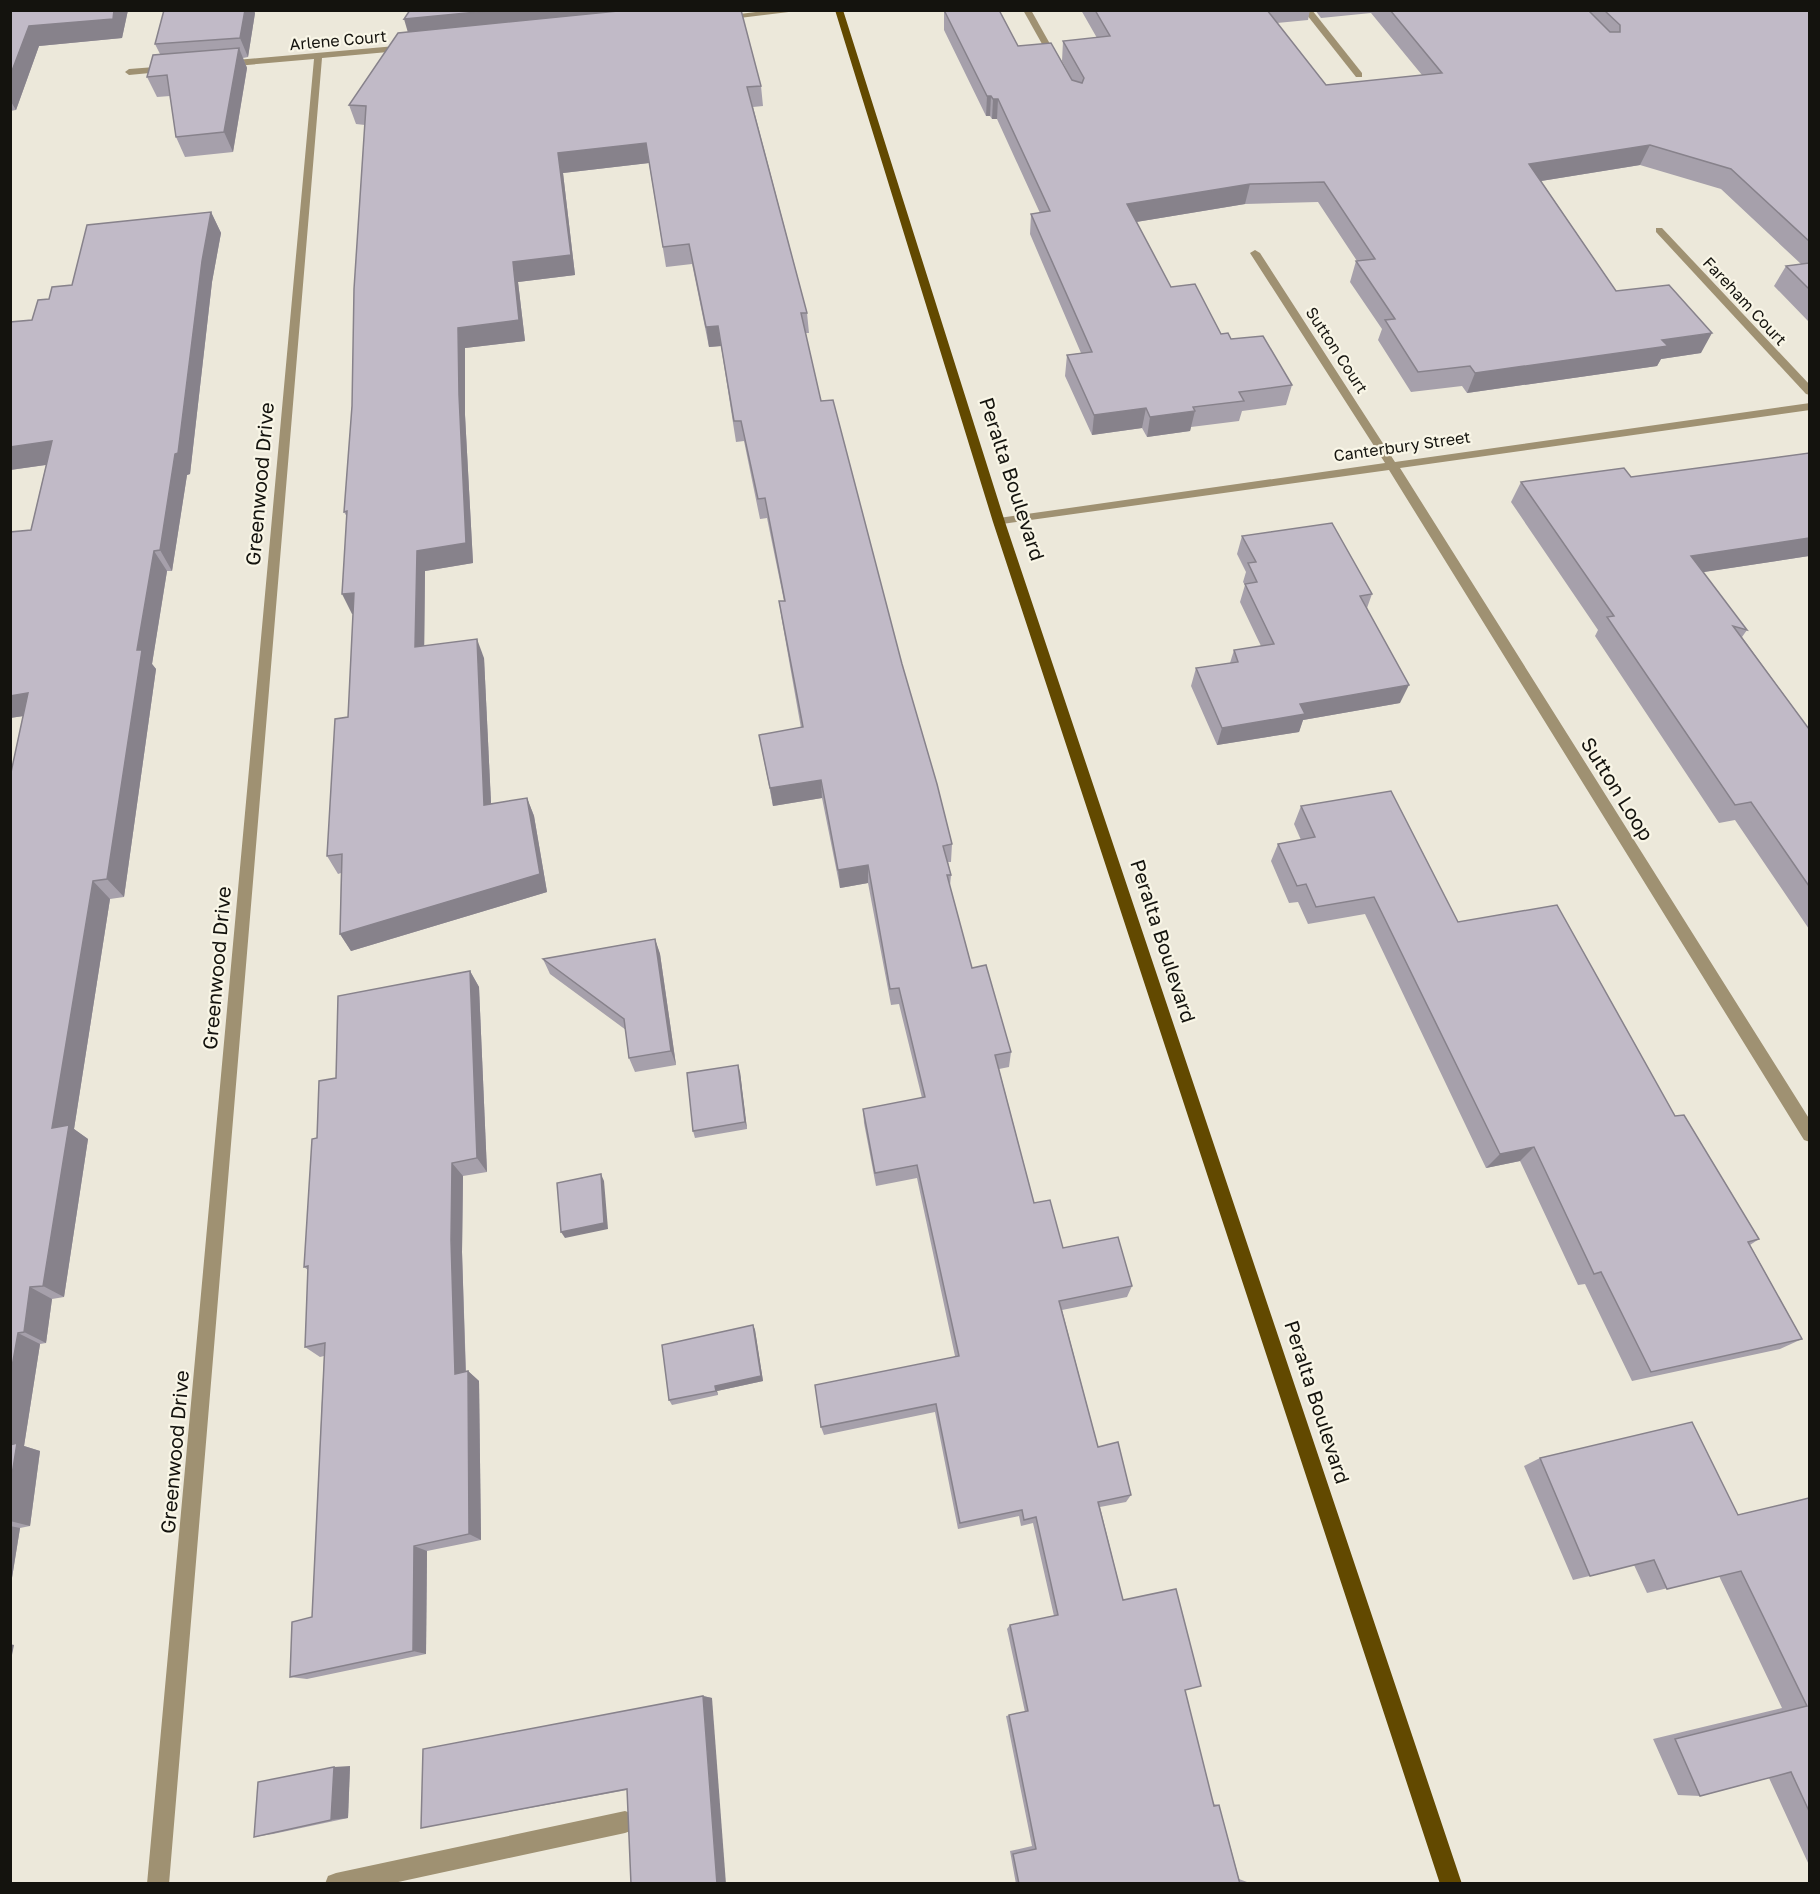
<svg xmlns="http://www.w3.org/2000/svg" width="1820" height="1894" font-family="'Golos Text',sans-serif">
<style>
.lines{fill:none;stroke-linecap:round;stroke-linejoin:round}
.service{fill:#9f9172;fill-rule:evenodd}
.minor{fill:#9f9172;fill-rule:evenodd}
.primary{fill:#624900;fill-rule:evenodd}
.wall{fill:#a6a0ab}
.shaded-wall{fill:#87828b}
.building{fill:#c1bac7;stroke:#87828b;stroke-width:1.5}
.labels{text-anchor:middle;stroke-width:4.5;stroke-linejoin:round;paint-order:stroke}
.far-street-label{font-size:16px;fill:#14130e;stroke:#f9f6e7}
.street-label{font-size:20px;fill:#14130e;stroke:#f9f6e7}
</style>
<rect width="100%" height="100%" fill="#ece8da"/>
<g class="lines">
<path class="service" d="M 625,1811 L 633,1814 L 636,1822 L 633,1830 L 625,1833 L 389,1884 L 325,1884 L 328,1876 L 336,1873 Z"/>
<g class="minor">
<path d="M 772,10 L 805,10 L 723,20 L 719,18 L 723,16 Z"/>
<path d="M 1023,10 L 1031,10 L 1059,60 L 1058,62 L 1051,60 Z"/>
<path d="M 1303,10 L 1312,10 L 1362,73 L 1362,77 L 1356,77 Z"/>
<path d="M 407,45 L 410,46 L 410,50 L 322,58 L 169,1884 L 147,1884 L 314,59 L 224,67 L 220,64 L 224,61 Z"/>
<path d="M 168,66 L 172,69 L 171,71 L 129,75 L 125,72 L 129,69 Z"/>
<path d="M 1656,228 L 1662,228 L 1810,385 L 1810,395 L 1806,394 L 1656,232 Z"/>
<path d="M 1255,250 L 1260,253 L 1395,462 L 1810,403 L 1810,410 L 1400,468 L 1810,1120 L 1810,1142 L 1804,1140 L 1389,470 L 995,525 L 995,519 L 999,518 L 1385,463 L 1250,253 Z"/>
</g>
<path class="primary" d="M 835,10 L 843,10 L 1005,522 L 1462,1884 L 1440,1884 L 993,522 Z"/>
</g>
<g class="wall">
<path d="M 10,10 L 128,10 L 122,38 L 39,46 L 16,110 L 10,111 Z"/>
<path d="M 944,10 L 1018,46 L 1072,80 L 1062,61 L 1063,41 L 1097,38 L 1081,10 L 1310,10 L 1308,20 L 1277,23 L 1326,85 L 1422,75 L 1371,13 L 1321,18 L 1315,10 L 1809,10 L 1809,322 L 1774,286 L 1786,266 L 1801,264 L 1721,189 L 1640,165 L 1541,181 L 1616,291 L 1701,353 L 1661,359 L 1657,366 L 1467,393 L 1462,386 L 1411,392 L 1378,340 L 1382,329 L 1350,282 L 1356,261 L 1357,261 L 1318,202 L 1245,204 L 1136,222 L 1171,287 L 1221,334 L 1231,339 L 1292,385 L 1286,405 L 1242,411 L 1239,421 L 1191,427 L 1190,431 L 1147,437 L 1142,428 L 1092,435 L 1065,376 L 1067,355 L 1081,353 L 1030,234 L 1031,214 L 1040,213 L 997,119 L 992,119 L 990,116 L 986,116 L 944,30 Z"/>
<path d="M 255,13 L 248,57 L 243,58 L 247,68 L 233,152 L 185,157 L 176,137 L 170,96 L 157,97 L 147,77 L 160,54 L 155,44 Z"/>
<path d="M 761,86 L 763,106 L 753,107 L 807,313 L 809,333 L 805,333 L 821,401 L 902,664 L 952,844 L 951,862 L 948,862 L 951,875 L 950,886 L 972,968 L 1011,1052 L 1009,1067 L 999,1069 L 1034,1203 L 1063,1248 L 1132,1286 L 1127,1297 L 1062,1310 L 1098,1447 L 1131,1495 L 1126,1502 L 1100,1507 L 1123,1600 L 1185,1690 L 1213,1804 L 1219,1805 L 1239,1879 L 1247,1882 L 1247,1884 L 1016,1884 L 1010,1851 L 1032,1846 L 1006,1716 L 1025,1712 L 1007,1629 L 1010,1625 L 1054,1616 L 1033,1523 L 1021,1526 L 1019,1516 L 958,1529 L 935,1412 L 824,1435 L 821,1427 L 955,1356 L 917,1178 L 876,1186 L 864,1123 L 863,1109 L 922,1098 L 899,1004 L 891,1005 L 868,883 L 840,888 L 822,798 L 773,806 L 759,735 L 801,728 L 782,621 L 779,601 L 784,601 L 767,518 L 760,519 L 744,441 L 736,442 L 721,346 L 709,347 L 692,264 L 666,267 L 649,163 L 563,173 L 575,275 L 518,282 L 525,341 L 465,348 L 465,415 L 473,563 L 425,571 L 424,646 L 484,658 L 491,804 L 527,798 L 534,816 L 547,892 L 351,951 L 340,934 L 341,873 L 338,874 L 327,856 L 348,717 L 353,614 L 352,614 L 347,517 L 344,512 L 352,406 L 365,125 L 356,124 L 349,105 Z"/>
<path d="M 211,212 L 221,233 L 212,282 L 190,474 L 187,475 L 172,571 L 167,571 L 152,664 L 156,669 L 124,897 L 110,899 L 74,1129 L 88,1139 L 64,1297 L 52,1299 L 46,1343 L 40,1344 L 24,1446 L 40,1451 L 30,1526 L 20,1528 L 10,1590 L 10,777 L 23,716 L 10,718 L 10,532 L 31,530 L 46,465 L 10,470 L 32,320 L 49,299 L 72,285 Z"/>
<path d="M 1809,453 L 1809,556 L 1703,572 L 1747,630 L 1742,637 L 1809,729 L 1809,929 L 1735,820 L 1719,823 L 1595,636 L 1598,630 L 1511,502 L 1521,482 L 1631,477 Z"/>
<path d="M 1242,536 L 1372,594 L 1367,608 L 1400,703 L 1303,720 L 1299,732 L 1217,745 L 1191,686 L 1196,668 L 1230,663 L 1234,650 L 1261,646 L 1240,602 L 1245,585 L 1243,582 L 1246,572 L 1237,554 Z"/>
<path d="M 1301,806 L 1458,922 L 1675,1116 L 1759,1239 L 1750,1245 L 1802,1339 L 1780,1349 L 1632,1381 L 1585,1284 L 1578,1285 L 1520,1161 L 1486,1168 L 1365,914 L 1308,924 L 1298,902 L 1289,903 L 1271,861 L 1278,844 L 1301,840 L 1294,824 Z"/>
<path d="M 655,939 L 660,954 L 676,1065 L 635,1072 L 629,1058 L 626,1030 L 550,974 L 543,959 Z"/>
<path d="M 470,971 L 479,987 L 487,1172 L 463,1176 L 462,1252 L 466,1372 L 468,1371 L 479,1381 L 481,1540 L 427,1551 L 426,1654 L 307,1679 L 290,1677 L 312,1617 L 324,1356 L 320,1357 L 305,1347 L 308,1270 L 304,1267 L 336,1078 Z"/>
<path d="M 740,1072 L 747,1129 L 695,1138 L 693,1131 Z"/>
<path d="M 753,1325 L 755,1330 L 763,1381 L 717,1391 L 718,1395 L 672,1405 L 669,1400 Z"/>
<path d="M 1540,1458 L 1738,1515 L 1809,1498 L 1809,1865 L 1769,1778 L 1700,1796 L 1678,1795 L 1653,1739 L 1782,1708 L 1719,1576 L 1647,1593 L 1634,1565 L 1573,1580 L 1524,1466 Z"/>
<path d="M 703,1696 L 712,1698 L 627,1790 L 421,1828 Z"/>
<path d="M 350,1766 L 348,1818 L 273,1834 L 254,1837 Z"/>
</g>
<g class="shaded-wall">
<path d="M 114,10 L 128,10 L 122,38 L 39,46 L 16,110 L 10,100 L 10,76 L 29,26 Z"/>
<path d="M 245,10 L 254,10 L 255,13 L 248,57 L 240,38 Z"/>
<path d="M 498,10 L 737,10 L 411,43 L 404,19 Z"/>
<path d="M 239,48 L 247,68 L 233,152 L 224,132 Z"/>
<path d="M 987,96 L 991,96 L 990,116 L 986,116 Z"/>
<path d="M 993,99 L 998,99 L 997,119 L 992,119 Z"/>
<path d="M 646,143 L 649,163 L 563,173 L 575,275 L 518,282 L 525,341 L 465,348 L 465,415 L 473,563 L 425,571 L 424,667 L 415,647 L 417,551 L 459,395 L 458,328 L 558,153 Z"/>
<path d="M 1650,145 L 1640,165 L 1522,184 L 1529,164 Z"/>
<path d="M 1250,184 L 1245,204 L 1124,224 L 1127,204 Z"/>
<path d="M 211,212 L 221,233 L 212,282 L 190,474 L 187,475 L 172,571 L 160,550 L 202,261 Z"/>
<path d="M 718,326 L 721,346 L 709,347 L 706,327 Z"/>
<path d="M 1712,333 L 1701,353 L 1661,359 L 1657,366 L 1467,393 L 1475,373 L 1662,340 Z"/>
<path d="M 1146,408 L 1142,428 L 1092,435 L 1094,415 Z"/>
<path d="M 1195,411 L 1190,431 L 1147,437 L 1150,417 Z"/>
<path d="M 52,441 L 66,462 L 10,470 L 10,447 Z"/>
<path d="M 1809,538 L 1809,556 L 1678,576 L 1691,556 Z"/>
<path d="M 154,551 L 167,571 L 152,664 L 156,669 L 124,897 L 107,879 L 137,650 Z"/>
<path d="M 354,593 L 363,612 L 352,614 L 342,594 Z"/>
<path d="M 477,639 L 484,658 L 492,823 L 484,805 Z"/>
<path d="M 1409,685 L 1400,703 L 1303,720 L 1299,732 L 1217,745 L 1222,728 L 1300,704 Z"/>
<path d="M 28,693 L 44,713 L 10,718 L 10,696 Z"/>
<path d="M 821,780 L 822,798 L 773,806 L 770,788 Z"/>
<path d="M 527,798 L 534,816 L 547,892 L 351,951 L 340,934 Z"/>
<path d="M 868,865 L 868,883 L 840,888 L 838,870 Z"/>
<path d="M 93,881 L 110,899 L 74,1129 L 88,1139 L 64,1297 L 43,1286 L 52,1128 Z"/>
<path d="M 655,939 L 660,954 L 676,1065 L 671,1051 Z"/>
<path d="M 470,971 L 479,987 L 487,1172 L 477,1158 Z"/>
<path d="M 738,1065 L 740,1072 L 747,1129 L 745,1122 Z"/>
<path d="M 1534,1147 L 1520,1161 L 1486,1168 L 1500,1154 Z"/>
<path d="M 452,1163 L 463,1176 L 462,1252 L 466,1383 L 455,1374 L 451,1240 Z"/>
<path d="M 601,1174 L 604,1181 L 608,1229 L 565,1238 L 561,1232 Z"/>
<path d="M 30,1287 L 52,1299 L 46,1343 L 24,1332 Z"/>
<path d="M 753,1325 L 755,1330 L 763,1381 L 717,1391 L 718,1395 L 716,1391 L 715,1386 Z"/>
<path d="M 18,1333 L 40,1344 L 24,1446 L 40,1451 L 30,1526 L 10,1521 L 10,1378 Z"/>
<path d="M 468,1371 L 479,1381 L 481,1540 L 469,1534 Z"/>
<path d="M 10,1526 L 20,1528 L 10,1590 Z"/>
<path d="M 414,1546 L 427,1551 L 426,1654 L 413,1651 Z"/>
<path d="M 10,1644 L 14,1645 L 10,1665 Z"/>
<path d="M 703,1696 L 712,1698 L 726,1884 L 717,1884 Z"/>
<path d="M 350,1766 L 348,1818 L 331,1820 L 334,1767 Z"/>
</g>
<g class="building">
<path d="M 10,10 L 114,10 L 113,19 L 29,26 L 10,76 Z"/>
<path d="M 164,10 L 245,10 L 240,38 L 155,44 Z"/>
<path d="M 410,10 L 498,10 L 404,19 Z"/>
<path d="M 628,10 L 741,10 L 761,86 L 747,87 L 807,313 L 801,313 L 821,401 L 833,400 L 902,664 L 937,784 L 952,844 L 943,846 L 951,875 L 947,875 L 972,968 L 986,965 L 1011,1052 L 995,1055 L 1034,1203 L 1050,1200 L 1063,1248 L 1118,1237 L 1132,1286 L 1059,1301 L 1098,1447 L 1118,1442 L 1131,1495 L 1098,1502 L 1123,1600 L 1176,1589 L 1201,1686 L 1185,1690 L 1214,1806 L 1219,1805 L 1240,1884 L 1019,1884 L 1013,1854 L 1036,1849 L 1009,1715 L 1028,1711 L 1010,1625 L 1058,1615 L 1036,1517 L 1024,1520 L 1022,1510 L 960,1523 L 936,1404 L 821,1427 L 815,1385 L 959,1356 L 917,1165 L 875,1173 L 863,1109 L 925,1097 L 899,988 L 890,989 L 868,865 L 838,870 L 821,780 L 770,788 L 759,735 L 803,727 L 779,601 L 785,601 L 765,498 L 758,499 L 741,421 L 734,421 L 718,326 L 706,327 L 689,244 L 663,247 L 646,143 L 558,153 L 571,255 L 513,262 L 519,320 L 458,328 L 459,395 L 466,543 L 417,551 L 415,647 L 477,639 L 484,805 L 527,798 L 540,874 L 340,934 L 342,854 L 327,856 L 335,719 L 348,717 L 354,593 L 342,594 L 347,511 L 344,512 L 352,406 L 354,289 L 366,106 L 349,105 L 398,33 Z"/>
<path d="M 944,10 L 999,10 L 1018,46 L 1051,43 L 1072,80 L 1082,83 L 1084,78 L 1063,41 L 1110,36 L 1095,10 L 1267,10 L 1326,85 L 1442,73 L 1390,10 L 1588,10 L 1610,32 L 1620,32 L 1620,25 L 1604,10 L 1809,10 L 1809,241 L 1731,169 L 1650,145 L 1529,164 L 1616,291 L 1669,285 L 1712,333 L 1662,340 L 1668,346 L 1475,373 L 1470,366 L 1418,372 L 1385,320 L 1395,319 L 1356,261 L 1375,259 L 1324,182 L 1250,184 L 1127,204 L 1171,287 L 1195,284 L 1221,334 L 1228,333 L 1231,339 L 1263,336 L 1292,385 L 1239,392 L 1244,401 L 1193,407 L 1195,411 L 1150,417 L 1146,408 L 1094,415 L 1067,355 L 1092,352 L 1031,214 L 1050,211 L 998,99 L 993,99 L 991,96 L 987,96 Z"/>
<path d="M 239,48 L 224,132 L 176,137 L 167,75 L 147,77 L 153,55 Z"/>
<path d="M 211,212 L 202,261 L 178,453 L 175,454 L 160,550 L 154,551 L 137,650 L 142,650 L 107,879 L 93,881 L 52,1128 L 69,1125 L 43,1286 L 30,1287 L 24,1332 L 18,1333 L 10,1378 L 10,777 L 28,693 L 10,696 L 10,532 L 31,530 L 52,441 L 10,447 L 10,322 L 32,320 L 38,300 L 49,299 L 52,287 L 72,285 L 87,225 Z"/>
<path d="M 1809,263 L 1809,289 L 1786,266 Z"/>
<path d="M 1809,453 L 1809,538 L 1691,556 L 1747,630 L 1733,626 L 1809,729 L 1809,886 L 1751,802 L 1735,805 L 1607,617 L 1614,616 L 1521,482 L 1624,468 L 1631,477 Z"/>
<path d="M 1332,523 L 1372,594 L 1360,596 L 1409,685 L 1300,704 L 1305,714 L 1222,728 L 1196,668 L 1238,662 L 1234,650 L 1274,644 L 1245,584 L 1257,582 L 1248,563 L 1256,562 L 1242,536 Z"/>
<path d="M 1391,791 L 1458,922 L 1557,905 L 1675,1116 L 1684,1115 L 1759,1239 L 1748,1242 L 1802,1339 L 1651,1372 L 1601,1272 L 1594,1274 L 1534,1147 L 1500,1154 L 1374,897 L 1316,907 L 1306,884 L 1297,886 L 1278,844 L 1315,837 L 1301,806 Z"/>
<path d="M 655,939 L 671,1051 L 629,1058 L 624,1019 L 543,959 Z"/>
<path d="M 470,971 L 477,1158 L 452,1163 L 451,1240 L 455,1374 L 468,1371 L 469,1534 L 414,1546 L 413,1651 L 290,1677 L 292,1622 L 312,1617 L 325,1343 L 305,1347 L 308,1266 L 304,1267 L 312,1139 L 317,1138 L 319,1081 L 336,1078 L 338,996 Z"/>
<path d="M 738,1065 L 745,1122 L 693,1131 L 687,1073 Z"/>
<path d="M 601,1174 L 604,1223 L 561,1232 L 557,1183 Z"/>
<path d="M 753,1325 L 761,1376 L 715,1386 L 716,1391 L 669,1400 L 662,1345 Z"/>
<path d="M 1692,1422 L 1738,1515 L 1809,1498 L 1809,1811 L 1791,1772 L 1700,1796 L 1675,1739 L 1807,1706 L 1741,1571 L 1667,1589 L 1654,1560 L 1590,1576 L 1540,1458 Z"/>
<path d="M 17,1443 L 10,1487 L 10,1445 Z"/>
<path d="M 703,1696 L 717,1884 L 631,1884 L 627,1789 L 421,1828 L 423,1749 Z"/>
<path d="M 334,1767 L 331,1820 L 254,1837 L 258,1782 Z"/>
</g>
<g class="labels">
<g class="far-street-label">
<text transform="translate(338 40) rotate(-5)" y="6">Arlene Court</text>
<text transform="translate(1745 301) rotate(47)" y="6">Fareham Court</text>
<text transform="translate(1337 350) rotate(57)" y="6">Sutton Court</text>
<text transform="translate(1402 446) rotate(-8)" y="6">Canterbury Street</text>
</g>
<g class="street-label">
<text transform="translate(1012 479) rotate(72)" y="7">Peralta Boulevard</text>
<text transform="translate(260 484) rotate(-85)" y="7">Greenwood Drive</text>
<text transform="translate(1617 789) rotate(58)" y="7">Sutton Loop</text>
<text transform="translate(1163 941) rotate(72)" y="7">Peralta Boulevard</text>
<text transform="translate(217 968) rotate(-85)" y="7">Greenwood Drive</text>
<text transform="translate(1317 1402) rotate(72)" y="7">Peralta Boulevard</text>
<text transform="translate(175 1452) rotate(-85)" y="7">Greenwood Drive</text>
</g>
</g>
<rect width="1820" height="1894" fill="none" stroke="#14130e" stroke-width="24"/>
</svg>
